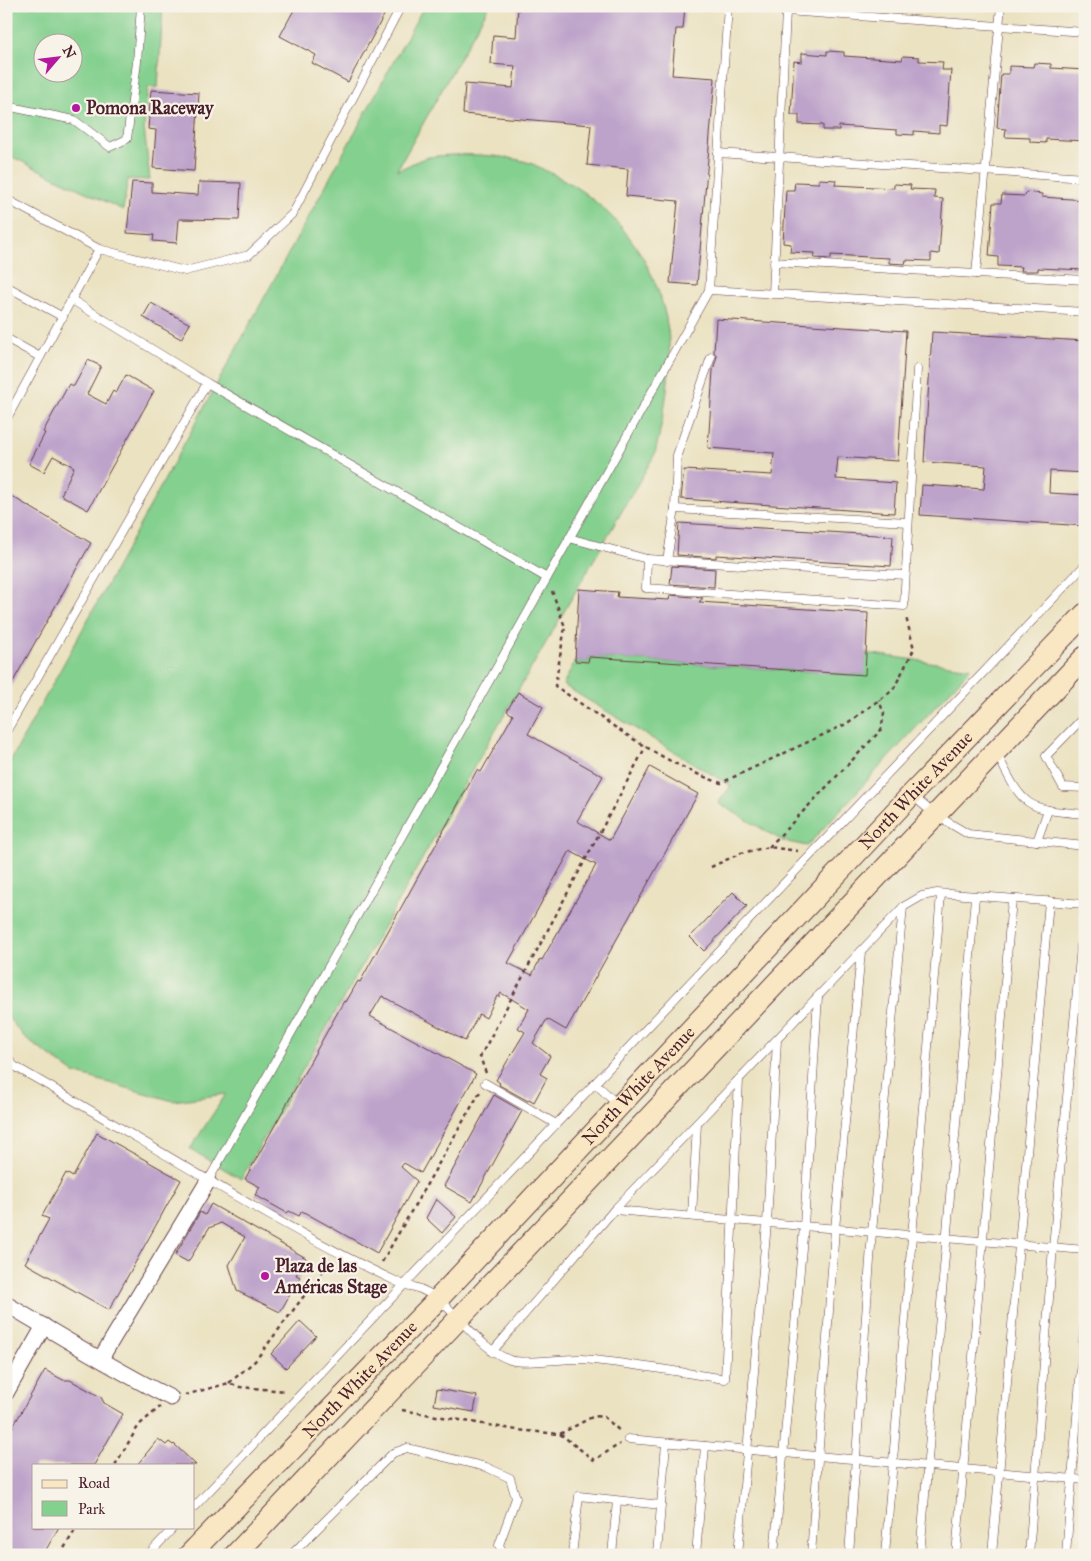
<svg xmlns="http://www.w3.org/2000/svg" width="1091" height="1561" font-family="'IM FELL Great Primer',serif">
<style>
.green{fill:#84d08f;stroke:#67785d;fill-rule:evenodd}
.building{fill:#bda3ca;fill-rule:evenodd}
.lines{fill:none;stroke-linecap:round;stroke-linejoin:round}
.lane-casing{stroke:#623c42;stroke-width:9}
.street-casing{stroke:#623c42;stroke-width:17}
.secondary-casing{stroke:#623c42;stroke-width:23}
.path{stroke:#623c42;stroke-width:2.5;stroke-dasharray:4 4;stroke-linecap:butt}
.lane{stroke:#fff;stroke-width:8}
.street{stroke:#fff;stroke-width:15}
.secondary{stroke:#f9e7c3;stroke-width:21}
.poi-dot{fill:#b5179e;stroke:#f7f3e8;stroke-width:2}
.labels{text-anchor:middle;stroke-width:4.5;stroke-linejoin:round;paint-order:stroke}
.poi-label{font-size:18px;font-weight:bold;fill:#4a1f2b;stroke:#f7f3e8;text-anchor:start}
.street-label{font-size:18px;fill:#4a1f2b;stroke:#f7f3e8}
</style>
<rect width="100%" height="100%" fill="#f7f3e8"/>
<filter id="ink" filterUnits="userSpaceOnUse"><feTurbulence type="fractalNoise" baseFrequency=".02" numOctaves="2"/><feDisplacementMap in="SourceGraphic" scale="10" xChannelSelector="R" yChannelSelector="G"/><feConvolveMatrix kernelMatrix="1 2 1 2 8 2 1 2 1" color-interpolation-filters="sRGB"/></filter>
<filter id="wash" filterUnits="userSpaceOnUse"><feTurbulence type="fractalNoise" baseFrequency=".0096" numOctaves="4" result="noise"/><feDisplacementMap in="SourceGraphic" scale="20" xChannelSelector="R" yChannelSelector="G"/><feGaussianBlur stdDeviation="1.12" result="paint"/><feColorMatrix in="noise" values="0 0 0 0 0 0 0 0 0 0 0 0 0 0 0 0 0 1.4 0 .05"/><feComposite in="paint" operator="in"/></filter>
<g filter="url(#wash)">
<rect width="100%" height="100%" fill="#ebe2c1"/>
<g class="green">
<path d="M 6,6 L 163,6 L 158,87 L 148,87 L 144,128 L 150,180 L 128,179 L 123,210 L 6,154 ZM 42,42 L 72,42 L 72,72 L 42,72 Z"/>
<path d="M 424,6 L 489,6 L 397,170 C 408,167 418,159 429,157 C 457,153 500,154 527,162 C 535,164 543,170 551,173 C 613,203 658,261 668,330 C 673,372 664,413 655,454 L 473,769 L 241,1179 L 190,1149 L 226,1094 L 173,1101 L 74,1073 L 26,1039 L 6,1015 L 6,769 Z"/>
<path d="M 866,653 L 971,668 L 807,846 L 783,841 L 718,803 L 731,786 L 563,685 L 575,661 L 588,662 L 589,657 L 864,675 Z"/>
</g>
<g id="blocks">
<g class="building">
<path d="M 296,6 L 389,6 L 348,82 L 312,63 L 316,55 L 280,36 Z"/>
<path d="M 518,6 L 685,6 L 683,29 L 676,29 L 672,75 L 715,78 L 697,285 L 670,283 L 678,201 L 626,196 L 628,169 L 587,165 L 591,125 L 463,114 L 465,84 L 513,88 L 515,66 L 491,64 L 493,35 L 516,37 Z"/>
<path d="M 827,51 L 844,52 L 844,56 L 902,60 L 903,56 L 919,57 L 919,61 L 943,62 L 942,70 L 951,70 L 947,126 L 939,125 L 939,133 L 914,131 L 914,135 L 897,134 L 897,130 L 839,126 L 839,130 L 823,130 L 823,125 L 799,124 L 799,115 L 791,115 L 794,61 L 802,62 L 802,53 L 827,55 Z"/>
<path d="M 1034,63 L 1051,64 L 1051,68 L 1085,70 L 1085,141 L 1046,139 L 1046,143 L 1030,142 L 1030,138 L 1005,137 L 1006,129 L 997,128 L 1001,74 L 1009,74 L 1009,66 L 1033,67 Z"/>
<path d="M 151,90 L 199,93 L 194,171 L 153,168 L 156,130 L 148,129 Z"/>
<path d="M 819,179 L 836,180 L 835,185 L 894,188 L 894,184 L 911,185 L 910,189 L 935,190 L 934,198 L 943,199 L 939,254 L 931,253 L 931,261 L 906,260 L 905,264 L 889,263 L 889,258 L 831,255 L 831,259 L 814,258 L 815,253 L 790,252 L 791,244 L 783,243 L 786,190 L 794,190 L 795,182 L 819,183 Z"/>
<path d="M 132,182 L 152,183 L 152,192 L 198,195 L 199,182 L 241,183 L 239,220 L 179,219 L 177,243 L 153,241 L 154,235 L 127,233 Z"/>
<path d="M 1026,192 L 1042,194 L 1042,197 L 1085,200 L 1085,270 L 1038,268 L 1038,271 L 1021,271 L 1022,267 L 998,266 L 998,257 L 989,256 L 993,203 L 1001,203 L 1002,195 L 1025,196 Z"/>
<path d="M 151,303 L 190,324 L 181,339 L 143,317 Z"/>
<path d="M 716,319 L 906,331 L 898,461 L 838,457 L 836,479 L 896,483 L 894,513 L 681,499 L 684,470 L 772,475 L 774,453 L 708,448 L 713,370 L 717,356 L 714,352 Z"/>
<path d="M 932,332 L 1085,341 L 1085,473 L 1050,471 L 1049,493 L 1085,495 L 1085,526 L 920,515 L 922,485 L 984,489 L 986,466 L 924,462 Z"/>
<path d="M 88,360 L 101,366 L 87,394 L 106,404 L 113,391 L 116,393 L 126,375 L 154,391 L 88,510 L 61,495 L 74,467 L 53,456 L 44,472 L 29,464 L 45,433 L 43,432 L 69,384 L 74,386 Z"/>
<path d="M 6,493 L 91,543 L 6,694 Z"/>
<path d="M 679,523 L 893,536 L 891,566 L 716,555 L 716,558 L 677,555 Z"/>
<path d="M 672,566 L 715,569 L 714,587 L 670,584 Z"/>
<path d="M 579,589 L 618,592 L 617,597 L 669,600 L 670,595 L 703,598 L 699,602 L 868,613 L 865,675 L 589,657 L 588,662 L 575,661 Z"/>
<path d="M 518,692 L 543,707 L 528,734 L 603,776 L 577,821 L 610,840 L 650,767 L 698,794 L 566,1030 L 547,1019 L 533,1043 L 550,1056 L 540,1074 L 547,1078 L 534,1102 L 529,1099 L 528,1101 L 499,1085 L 500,1083 L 496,1080 L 525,1032 L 518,1028 L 529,1009 L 501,993 L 499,997 L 497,996 L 486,1018 L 479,1014 L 465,1041 L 382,996 L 370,1016 L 476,1074 L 421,1173 L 404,1163 L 401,1167 L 417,1181 L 377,1253 L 302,1211 L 299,1216 L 289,1211 L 287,1213 L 255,1195 L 260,1187 L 245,1179 L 344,1001 L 346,1002 L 358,981 L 360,982 L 477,770 L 481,772 L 513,715 L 507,711 ZM 570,851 L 596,865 L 542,960 L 540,959 L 532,975 L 508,963 Z"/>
<path d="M 733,892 L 747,906 L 704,951 L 690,937 Z"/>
<path d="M 494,1095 L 522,1111 L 472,1202 L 444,1186 Z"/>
<path d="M 97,1133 L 181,1180 L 109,1310 L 25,1263 L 49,1219 L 42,1216 L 66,1173 L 73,1177 Z"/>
<path d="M 436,1199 L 456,1217 L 442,1233 L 426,1218 Z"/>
<path d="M 211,1204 L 306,1258 L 296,1275 L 300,1277 L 280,1312 L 237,1291 L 229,1265 L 245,1237 L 221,1223 L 209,1228 L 188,1262 L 175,1255 L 200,1212 L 205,1215 Z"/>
<path d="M 300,1321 L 316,1336 L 286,1368 L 271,1354 Z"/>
<path d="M 45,1370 L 63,1380 L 70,1380 L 101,1397 L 104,1403 L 123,1414 L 94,1465 L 34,1465 L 34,1527 L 59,1527 L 43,1555 L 6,1555 L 6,1439 Z"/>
<path d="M 437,1389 L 477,1396 L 474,1412 L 434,1405 Z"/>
<path d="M 158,1439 L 166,1445 L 169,1442 L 173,1445 L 174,1444 L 196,1465 L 137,1465 Z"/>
</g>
</g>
</g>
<g filter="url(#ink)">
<use href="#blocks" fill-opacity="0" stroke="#623c42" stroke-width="1"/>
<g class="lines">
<g class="lane-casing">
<g id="lane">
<path d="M 1001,6 L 976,274 L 1085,280"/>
<path d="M 6,106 L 74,120 L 110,147 L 127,139 L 137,62 L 141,6"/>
<path d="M 718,153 L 1085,178"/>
<path d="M 6,199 L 99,249 L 185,271 L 249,255 L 293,213 L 401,6"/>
<path d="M 774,262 L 976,274"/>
<path d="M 6,286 L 63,317"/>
<path d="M 709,290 L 1085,312"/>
<path d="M 773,294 L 786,11 L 1085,32"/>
<path d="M 6,338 L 40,357"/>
<path d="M 207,383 L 547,578"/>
<path d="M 6,420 L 99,249"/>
<path d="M 675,509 L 908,522"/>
<path d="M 569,538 L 647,559 L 905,575"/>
<path d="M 647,559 L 646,588 L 904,606 L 917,369"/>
<path d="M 667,561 L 675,509 L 677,455 L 711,357"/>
<path d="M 1085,716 L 1046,756 L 1063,787 L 1085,788"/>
<path d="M 6,732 L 207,383 L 72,300"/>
<path d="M 997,754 C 1024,808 1025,809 1085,814"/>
<path d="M 913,796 L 934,814 L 968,834 L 1085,846"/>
<path d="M 1037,841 L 1048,810"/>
<path d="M 6,1056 L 14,1066 C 144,1139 268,1222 404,1285 C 449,1289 469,1345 510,1360 C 526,1365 563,1358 582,1359 C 630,1363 678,1372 725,1379 L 739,1079"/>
<path d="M 485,1083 L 556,1124"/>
<path d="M 595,1083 L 619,1106"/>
<path d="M 208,1181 L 709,290 L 728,6"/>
<path d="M 614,1210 L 903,907 L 922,896 L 937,893 L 1085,904"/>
<path d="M 692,1216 L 697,1124"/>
<path d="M 492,1352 L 614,1210 L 1085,1250"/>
<path d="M 628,1439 L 1085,1480"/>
<path d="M 194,1507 L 1085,565"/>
<path d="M 148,1555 L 174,1527"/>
<path d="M 291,1555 L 393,1453 L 407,1448 L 486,1467 L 510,1478 L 516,1498 L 499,1545 L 504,1555"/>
<path d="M 572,1555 L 579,1496 L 661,1505"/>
<path d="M 612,1555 L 617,1501"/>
<path d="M 657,1555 L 666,1443"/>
<path d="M 696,1555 L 705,1446"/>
<path d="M 738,1555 L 767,1223 L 777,1040"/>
<path d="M 774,1555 L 804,1226 L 818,996"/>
<path d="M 811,1555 L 835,1229 L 861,952"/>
<path d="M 849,1555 L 872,1232 L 903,907"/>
<path d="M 885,1555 L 941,894"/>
<path d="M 920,1555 L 975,897"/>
<path d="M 956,1555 L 1012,899"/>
<path d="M 992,1555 L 1049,901"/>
<path d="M 1029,1555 L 1053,1247 L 1085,904"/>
<path d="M 1066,1555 L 1085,1317"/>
</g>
</g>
<g class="street-casing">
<g id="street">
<path d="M 6,1304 C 61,1336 115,1370 171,1398"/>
<path d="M 101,1358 L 208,1181"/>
<path d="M 6,1393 L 44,1326"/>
</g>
</g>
<g class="secondary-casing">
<g id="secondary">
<path id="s1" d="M 189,1555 L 437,1300 L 911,795 L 1085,614"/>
<path d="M 235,1555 L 1085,657"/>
</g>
</g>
<g class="path">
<path d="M 552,591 L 565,627 L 555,686 C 607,721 661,763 721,783 L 846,724 L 893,690 L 914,649 L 906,617"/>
<path d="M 769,847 L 881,730 L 884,714 L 879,700"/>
<path d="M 711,867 L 741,853 L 769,847 L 798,851"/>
<path d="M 486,1073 L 480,1057 L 646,746"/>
<path d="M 382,1262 L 480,1092"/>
<path d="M 229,1383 L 255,1361 L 331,1260"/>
<path d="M 185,1395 L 229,1383 L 240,1387 L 286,1391"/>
<path d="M 402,1410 L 517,1430 L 560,1434 L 594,1416 L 604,1417 L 621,1432"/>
<path d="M 560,1434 L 594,1460 L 620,1444"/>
<path d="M 115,1465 L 139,1425 L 160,1407"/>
<path d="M 60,1555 L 77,1527"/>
</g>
<use href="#lane" class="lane"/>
<use href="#street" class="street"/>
<use href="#secondary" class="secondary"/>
</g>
</g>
<g class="poi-dot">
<circle cx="76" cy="108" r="5"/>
<circle cx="265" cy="1276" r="5"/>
</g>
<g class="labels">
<g class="poi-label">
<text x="86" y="114">Pomona Raceway</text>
<text x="275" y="1272">Plaza de las<tspan x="275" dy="21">Américas Stage</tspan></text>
</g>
<g class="street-label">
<text dy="6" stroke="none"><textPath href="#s1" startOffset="1055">North White Avenue</textPath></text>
<text dy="6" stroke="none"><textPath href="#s1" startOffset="650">North White Avenue</textPath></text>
<text dy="6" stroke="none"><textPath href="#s1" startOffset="245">North White Avenue</textPath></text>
</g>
</g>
<rect width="1091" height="1561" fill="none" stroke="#f7f3e8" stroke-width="25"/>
<rect x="32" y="1464" width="162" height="65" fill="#f7f3e8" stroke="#b29e9c"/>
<rect x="42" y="1480" width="25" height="8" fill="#f9e7c3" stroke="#b29e9c"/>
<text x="78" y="1488" font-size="15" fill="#4a1f2b">Road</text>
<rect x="42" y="1501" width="25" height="15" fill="#84d08f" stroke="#b29e9c"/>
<text x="78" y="1514" font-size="15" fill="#4a1f2b">Park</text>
<g transform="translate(58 58) rotate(62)"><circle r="24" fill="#f7f3e8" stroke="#b29e9c"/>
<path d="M0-4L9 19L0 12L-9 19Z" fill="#b5179e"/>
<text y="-8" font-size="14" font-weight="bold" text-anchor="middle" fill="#4a1f2b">N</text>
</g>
</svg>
